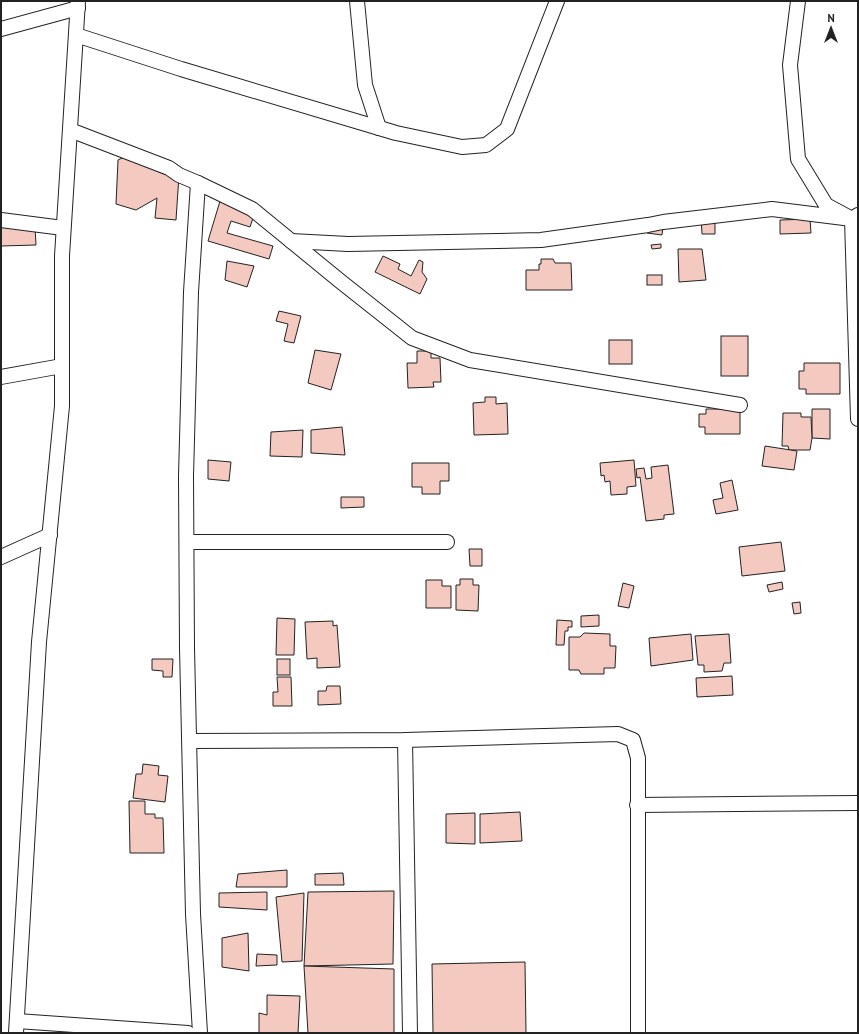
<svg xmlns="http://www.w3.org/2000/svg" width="859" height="1034" font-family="'PT Sans',sans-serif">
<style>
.building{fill:#f3c9c0;stroke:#222}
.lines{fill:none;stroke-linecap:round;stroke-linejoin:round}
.street-casing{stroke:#222;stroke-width:16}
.street{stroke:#fff;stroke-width:14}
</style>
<rect width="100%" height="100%" fill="#fff"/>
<g class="building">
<path d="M 124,157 L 164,174 L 179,175 L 176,220 L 155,218 L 157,198 L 136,210 L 116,204 L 118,160 Z"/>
<path d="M 220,201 L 255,212 L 250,227 L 231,221 L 227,233 L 273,246 L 269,259 L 208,241 Z"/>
<path d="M 701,218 L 715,218 L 715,234 L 702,234 Z"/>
<path d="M 810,219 L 811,233 L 780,234 L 780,220 Z"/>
<path d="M 648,225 L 663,227 L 662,235 L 647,233 Z"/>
<path d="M 1,226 L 35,227 L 36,245 L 1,246 Z"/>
<path d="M 661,244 L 661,248 L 652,249 L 651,245 Z"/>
<path d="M 678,249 L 702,249 L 706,280 L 679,282 Z"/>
<path d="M 383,256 L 400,264 L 398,269 L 411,276 L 419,260 L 423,262 L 422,272 L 427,279 L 420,294 L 375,272 Z"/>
<path d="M 541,259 L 553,259 L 555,263 L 571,263 L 572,290 L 526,290 L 526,270 L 539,270 L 539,264 L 541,264 Z"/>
<path d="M 227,261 L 254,266 L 247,287 L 225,280 Z"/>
<rect x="647" y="275" width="15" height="10"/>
<path d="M 279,311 L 301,316 L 294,343 L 284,341 L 288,324 L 276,321 Z"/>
<rect x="721" y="336" width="27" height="40"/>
<rect x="609" y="340" width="23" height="24"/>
<path d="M 315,350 L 341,354 L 331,390 L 308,383 Z"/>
<path d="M 417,351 L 431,351 L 431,358 L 440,358 L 441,382 L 433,382 L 434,387 L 408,388 L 407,363 L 417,363 Z"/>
<path d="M 804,363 L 840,363 L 840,394 L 806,394 L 806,389 L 799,389 L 799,371 L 804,371 Z"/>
<path d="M 485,397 L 496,397 L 496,404 L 507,403 L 508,434 L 474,435 L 473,403 L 485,402 Z"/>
<path d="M 740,405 L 740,434 L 705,434 L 705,427 L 699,427 L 699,414 L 706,414 L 706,409 L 724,409 Z"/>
<path d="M 812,409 L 830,409 L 830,439 L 812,438 Z"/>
<path d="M 783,413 L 801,413 L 801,417 L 811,417 L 812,438 L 810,450 L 789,450 L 788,446 L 782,446 Z"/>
<path d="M 342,427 L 345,455 L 311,453 L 311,430 Z"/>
<path d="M 303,430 L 302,457 L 270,456 L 271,432 Z"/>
<path d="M 765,446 L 797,451 L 794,470 L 762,466 Z"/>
<path d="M 208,460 L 231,462 L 229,481 L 208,479 Z"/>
<path d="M 634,460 L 636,486 L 627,487 L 627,494 L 611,495 L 610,481 L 605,482 L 604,475 L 601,476 L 600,463 Z"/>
<path d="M 412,463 L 449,463 L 449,481 L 440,481 L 440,494 L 422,494 L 422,487 L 412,487 Z"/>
<path d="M 668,465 L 674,514 L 664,515 L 664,519 L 646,521 L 640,477 L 637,478 L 636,469 L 644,468 L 646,479 L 652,478 L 651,467 Z"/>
<path d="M 732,480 L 738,510 L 716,514 L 713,500 L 723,498 L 720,483 Z"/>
<path d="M 341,497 L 364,497 L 364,507 L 341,508 Z"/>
<path d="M 781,542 L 785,571 L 742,576 L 739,547 Z"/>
<path d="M 469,549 L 482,549 L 482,566 L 470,566 Z"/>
<path d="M 460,579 L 473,579 L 473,585 L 479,585 L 478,611 L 456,610 L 456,585 L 460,585 Z"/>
<path d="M 426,580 L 442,580 L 442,586 L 451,586 L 451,608 L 426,608 Z"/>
<path d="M 782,582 L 783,589 L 769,592 L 767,585 Z"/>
<path d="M 623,583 L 634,586 L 629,608 L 618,606 Z"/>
<path d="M 800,602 L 801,613 L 794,614 L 792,603 Z"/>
<path d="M 599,615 L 599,626 L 581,627 L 581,616 Z"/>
<path d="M 277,618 L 295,619 L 294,655 L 276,655 Z"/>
<path d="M 557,620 L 572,621 L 572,627 L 568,627 L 568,631 L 565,631 L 564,645 L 556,645 Z"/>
<path d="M 333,621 L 333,626 L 337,625 L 340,667 L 317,668 L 317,658 L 307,659 L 305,622 Z"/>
<path d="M 584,633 L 610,634 L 610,646 L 616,646 L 615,668 L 604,668 L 604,674 L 581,674 L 579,670 L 569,670 L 569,637 L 580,637 Z"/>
<path d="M 691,634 L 693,660 L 651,666 L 649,638 Z"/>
<path d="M 729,634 L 731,663 L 724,663 L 722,671 L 704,672 L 704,665 L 698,665 L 695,636 Z"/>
<path d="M 152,659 L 173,659 L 172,677 L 163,677 L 163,671 L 152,670 Z"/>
<rect x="277" y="659" width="13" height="16"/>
<path d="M 732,676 L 733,695 L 697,697 L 696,678 Z"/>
<path d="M 277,677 L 291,677 L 292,706 L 273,706 L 273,692 L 278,692 Z"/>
<path d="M 327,686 L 340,686 L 341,704 L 318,705 L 318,691 L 326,691 Z"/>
<path d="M 143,764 L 159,766 L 158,775 L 168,776 L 165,802 L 133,798 L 136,774 L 142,774 Z"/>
<path d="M 129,801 L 145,801 L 145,814 L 155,814 L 155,818 L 163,818 L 164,853 L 130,853 Z"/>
<path d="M 520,812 L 522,841 L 480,843 L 480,814 Z"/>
<path d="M 475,813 L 475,844 L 446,843 L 446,814 Z"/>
<path d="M 287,870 L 287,887 L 236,887 L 238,874 Z"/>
<path d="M 343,873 L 344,885 L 315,885 L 315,874 Z"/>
<path d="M 394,891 L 393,964 L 304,966 L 308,892 Z"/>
<path d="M 267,892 L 267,910 L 219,907 L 219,893 Z"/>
<path d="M 304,893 L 302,961 L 282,962 L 276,897 Z"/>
<path d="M 248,933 L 249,971 L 222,967 L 222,938 Z"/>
<path d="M 257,954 L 277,955 L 277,965 L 256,966 Z"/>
<path d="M 525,962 L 526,1033 L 433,1033 L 432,964 Z"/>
<path d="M 304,966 L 394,969 L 394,1033 L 308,1033 Z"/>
<path d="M 267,995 L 300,996 L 298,1033 L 259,1033 L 259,1013 L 267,1015 Z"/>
</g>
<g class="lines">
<g class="street-casing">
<g id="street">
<path d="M 357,1 L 365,85 L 379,128"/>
<path d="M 1,29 L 78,8"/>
<path d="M 76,35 L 181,69 L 396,133 L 462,147 L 486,145 L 507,129 L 557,1"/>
<path d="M 70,130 L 169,168 L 179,175 L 198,183 L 252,209 L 340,281 L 412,338 L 470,360 L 740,405"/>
<path d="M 198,183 L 191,292 L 186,476 L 187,648 L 193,914 L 200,1033"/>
<path d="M 858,215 L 852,219 L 858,419"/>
<path d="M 1,220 L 63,228"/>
<path d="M 291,241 L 348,244 L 541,240 L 648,225 L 663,222 L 772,209 L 852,219 L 826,205 L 798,159 L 790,65 L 798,1"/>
<path d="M 1,377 L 62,366"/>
<path d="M 187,542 L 447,542"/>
<path d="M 1,557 L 50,535"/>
<path d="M 405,740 L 410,1033"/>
<path d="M 190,741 L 405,740 L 618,734 L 633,740 L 638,758 L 638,1033"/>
<path d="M 637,805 L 858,803"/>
<path d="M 17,1021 L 188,1033"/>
<path d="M 16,1033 L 39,642 L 62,406 L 62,256 L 78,1"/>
</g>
</g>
<use href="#street" class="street"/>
</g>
<rect width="859" height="1034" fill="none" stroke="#222222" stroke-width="4"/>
<g transform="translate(831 28)" stroke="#ffffff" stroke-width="3" paint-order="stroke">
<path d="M0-3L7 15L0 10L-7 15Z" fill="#222222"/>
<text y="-6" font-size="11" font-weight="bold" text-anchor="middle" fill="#222222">N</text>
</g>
</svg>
